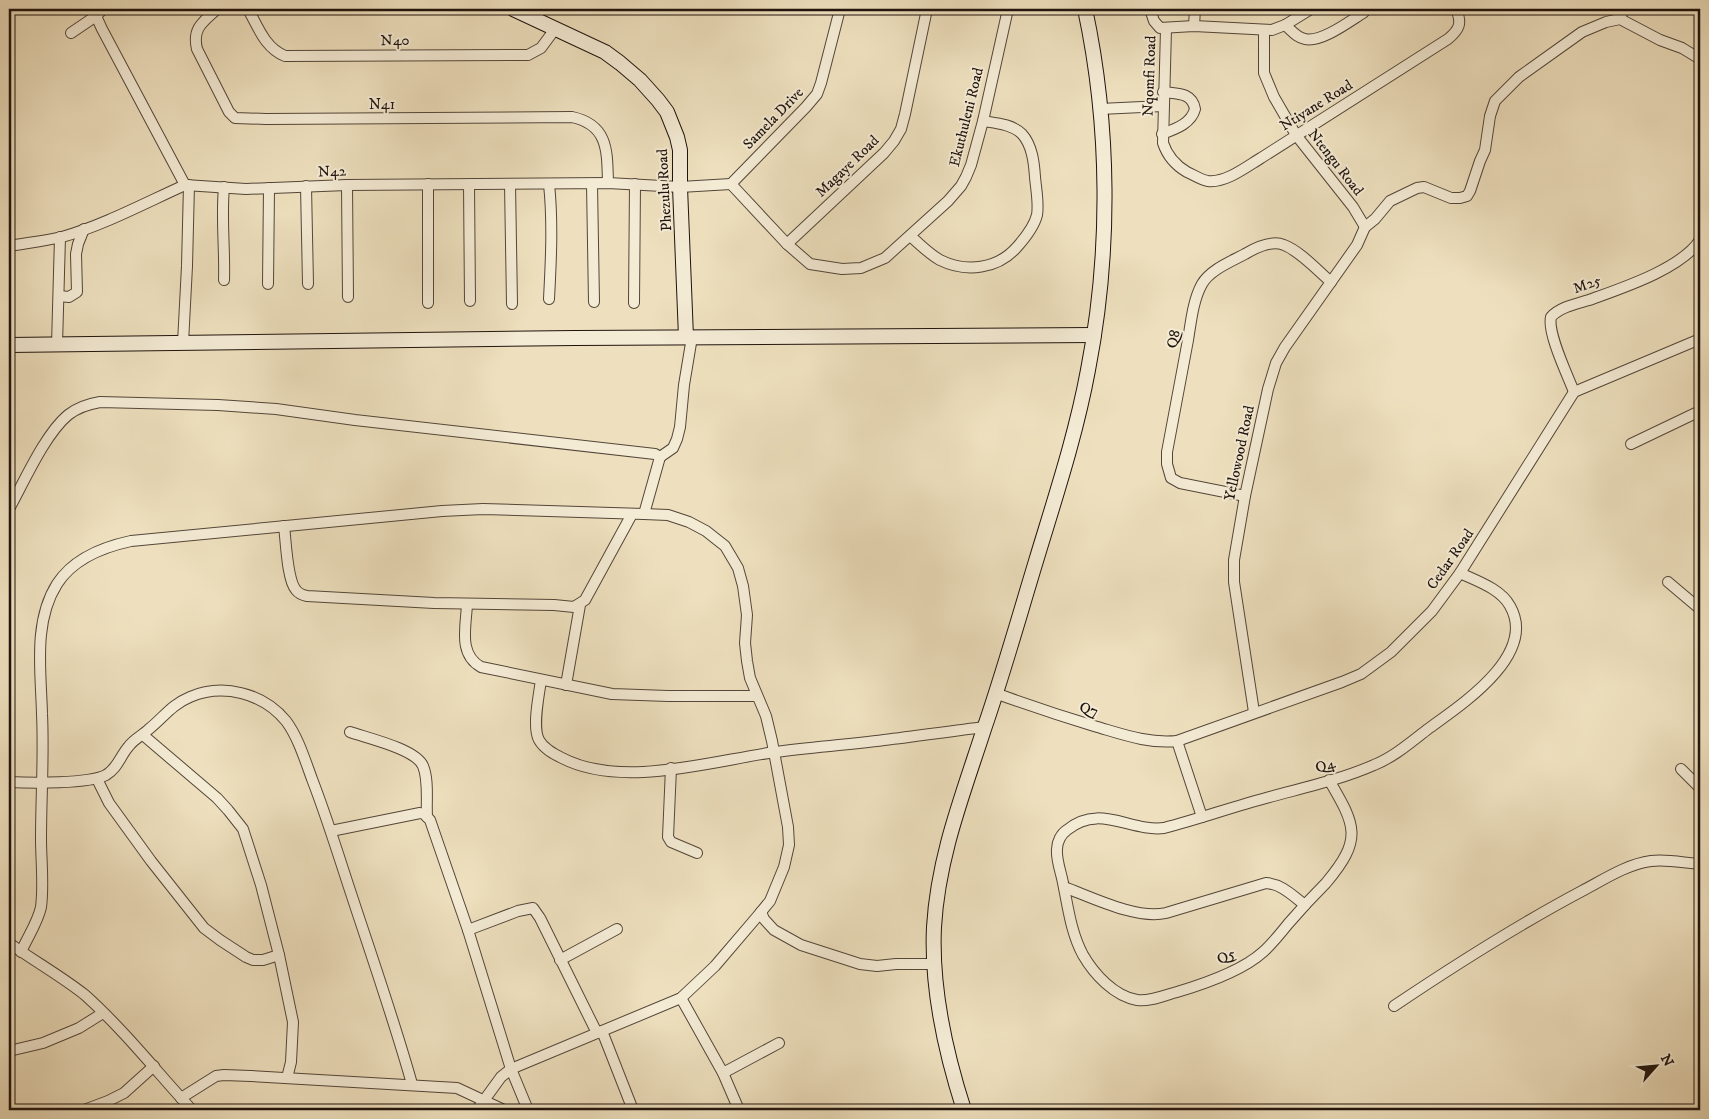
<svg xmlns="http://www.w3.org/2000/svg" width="1709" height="1119" font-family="'IM FELL DW Pica',serif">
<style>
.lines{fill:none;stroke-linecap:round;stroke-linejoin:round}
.street-casing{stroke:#534639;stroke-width:12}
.secondary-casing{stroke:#1f130d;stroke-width:16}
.street{stroke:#f4ebd5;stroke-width:10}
.secondary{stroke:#f4ebd5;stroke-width:14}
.labels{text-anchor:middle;stroke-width:4;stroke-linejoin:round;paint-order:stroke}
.street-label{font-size:15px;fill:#1f130d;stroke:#f4ebd5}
</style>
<rect width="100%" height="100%" fill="#eee0be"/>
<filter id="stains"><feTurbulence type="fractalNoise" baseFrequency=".004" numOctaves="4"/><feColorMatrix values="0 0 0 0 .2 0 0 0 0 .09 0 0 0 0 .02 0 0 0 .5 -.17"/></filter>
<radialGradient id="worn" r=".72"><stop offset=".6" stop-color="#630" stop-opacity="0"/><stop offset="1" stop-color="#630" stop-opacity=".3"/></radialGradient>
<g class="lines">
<g class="street-casing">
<g id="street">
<path d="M 103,9 L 96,16 L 102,29 L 185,185 L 246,189 L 347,185 L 608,183 L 680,187 L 731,184"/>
<path d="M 217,9 C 203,22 192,28 197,49 L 229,112 L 235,118 L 266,119 L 572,117 C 609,125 607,152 608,183"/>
<path d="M 248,9 C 258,27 265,48 285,56 L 528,55 L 541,48 L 555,29"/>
<path d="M 1150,9 L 1154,21 L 1160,28 L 1194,26 L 1272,30 L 1285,25 L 1311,9"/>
<path d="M 1620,19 L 1623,9"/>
<path d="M 1285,25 C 1291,30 1297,38 1305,39 C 1321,43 1350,21 1363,13 L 1367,9"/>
<path d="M 1194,26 L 1195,9"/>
<path d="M 1166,29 L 1163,143 C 1167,155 1175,165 1187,172 C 1194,175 1201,180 1208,181 C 1226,183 1246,167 1261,158 L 1448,39 C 1460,29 1462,23 1456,9"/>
<path d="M 1264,30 L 1264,73 L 1274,97 L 1296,135 L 1353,207 L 1365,227"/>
<path d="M 71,33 L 96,16"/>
<path d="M 1100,109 L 1163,106"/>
<path d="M 1162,134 C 1175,129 1191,124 1195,109 C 1192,92 1177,94 1163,92"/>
<path d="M 428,184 L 428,303"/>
<path d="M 469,184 L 470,301"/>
<path d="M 510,184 L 512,304"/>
<path d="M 549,184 C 553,222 551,261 549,299"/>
<path d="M 592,184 L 594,302"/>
<path d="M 731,184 L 787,244 L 810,264 L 842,269 L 861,268 L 885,258 L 948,201 L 961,186 L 966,177 L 971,165 L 983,121 L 1008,9"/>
<path d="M 731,184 L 806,107 L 817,94 L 821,83 L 840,9"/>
<path d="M 347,185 L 348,297"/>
<path d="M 306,186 L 308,284"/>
<path d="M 224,187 C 221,218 225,249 224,280"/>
<path d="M 910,236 C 920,244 929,254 940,260 C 966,273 998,269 1017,247 C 1025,238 1034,227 1037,215 C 1039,203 1036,189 1035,177 C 1034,162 1032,145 1022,134 C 1012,124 995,123 983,121"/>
<path d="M 787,244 L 884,153 L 894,141 L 901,129 L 905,114 L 927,9"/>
<path d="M 9,246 C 26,243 45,241 62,237 C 104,225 145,203 185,185"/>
<path d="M 268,284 L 269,188"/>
<path d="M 59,296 L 69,297 L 77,292 L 76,254 L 78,244 L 84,229"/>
<path d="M 634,303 L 635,184"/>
<path d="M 183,343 L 187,266 L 189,185"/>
<path d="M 57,345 L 60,237"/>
<path d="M 1574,392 C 1568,376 1547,333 1551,317 C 1560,307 1576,304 1589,300 C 1622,288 1681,269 1700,240"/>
<path d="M 1631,444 L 1700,411"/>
<path d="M 660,457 L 673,448 L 677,439 L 680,427 L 684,385 L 692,337"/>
<path d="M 1245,496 L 1180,483 L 1171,478 L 1167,464 L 1167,452 C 1174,414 1181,377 1188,340 C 1191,322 1193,300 1202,284 C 1210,270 1230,262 1245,254 C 1255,248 1272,240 1284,245 C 1300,251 1318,271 1331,282"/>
<path d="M 9,509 C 24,482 45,434 68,415 C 78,407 88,404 100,402 L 218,405 L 276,409 L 355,420 L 655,454 L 660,457 L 644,514"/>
<path d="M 284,526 C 286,541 287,580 296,590 C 299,594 302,595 307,596 L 434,603 L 554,605 L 574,607 L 585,600 L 632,514"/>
<path d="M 1668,582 L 1700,609"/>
<path d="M 467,604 C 466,627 458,654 481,667 L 612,694 L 668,696 L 756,696"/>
<path d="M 541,680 C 539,695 532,727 539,740 C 544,749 554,754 562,758 C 622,789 711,761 775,752 C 811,747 847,745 884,740 C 918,736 951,731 985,727"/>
<path d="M 566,685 L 580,605"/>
<path d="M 995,693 C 1028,705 1061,716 1094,726 C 1122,734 1148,744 1177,741 L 1342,682 L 1361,674 L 1391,652 L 1432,611 L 1460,573 L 1574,392 L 1700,339"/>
<path d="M 1254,712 L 1234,582 L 1234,560 L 1245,496 L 1268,389 L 1276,363 L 1285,347 L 1357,245 L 1365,227 L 1375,219 L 1390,201 L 1417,188 L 1424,187 L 1451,198 L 1460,198 L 1467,196 L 1470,191 L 1480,161 L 1485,150 L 1490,116 L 1495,101 L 1519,77 L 1582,32 L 1606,22 L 1620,19 L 1660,40 L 1682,48 L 1700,59"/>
<path d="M 350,732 C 367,738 416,749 423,766 C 429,780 426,801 427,817"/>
<path d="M 143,735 L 217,798 L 228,810 L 243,829 L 261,885 L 279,955 L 293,1022 L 291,1062 L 287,1078"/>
<path d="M 1177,741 L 1202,817"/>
<path d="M 671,768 L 668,837 L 671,842 L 697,853"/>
<path d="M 1681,769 L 1700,788"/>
<path d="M 97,779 L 109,803 L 151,861 L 204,928 L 220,940 L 246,957 L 253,960 L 263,960 L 279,955"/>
<path d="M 1329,780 C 1356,826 1363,839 1326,883 C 1313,896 1300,910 1288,924 C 1280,934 1272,944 1263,952 C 1242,971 1204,984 1177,992 C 1165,995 1150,1002 1137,1000 C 1114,996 1094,974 1083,955 C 1071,933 1068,907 1063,883 C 1061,872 1056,860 1057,849 C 1057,842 1061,834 1067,830 C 1099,803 1130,832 1164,828 C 1199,819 1232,807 1266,798 C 1302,788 1340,780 1374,765 C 1394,757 1411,742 1428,729 C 1461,705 1538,655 1510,606 C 1501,589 1477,581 1460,573"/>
<path d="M 9,782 C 30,783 89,784 106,775 C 118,768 120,756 129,746 C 134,739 143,735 149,729 C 164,717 171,705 190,697 C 223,683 263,693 286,721 C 298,737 305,760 312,779 C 324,810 334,841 344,872 C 367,943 392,1013 412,1084"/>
<path d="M 331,831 L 420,813 L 424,814 L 430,820 L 468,930 L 511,1069 L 528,1110"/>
<path d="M 1064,887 C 1091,897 1137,920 1166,913 L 1266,883 C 1282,884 1293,896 1305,905"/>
<path d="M 761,912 L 764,919 L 774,930 L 801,945 L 860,964 L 877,966 L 896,964 L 934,964"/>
<path d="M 468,930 L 518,911 L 533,908 L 540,918 L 597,1033"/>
<path d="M 9,943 C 34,961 61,976 85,995 C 124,1030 157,1072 192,1110"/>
<path d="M 21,952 C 27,938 38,922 41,907 C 44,884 41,861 41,839 C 41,797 44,755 42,714 C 41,671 33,622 57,584 C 73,559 103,547 131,541 L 442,511 L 483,509 L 644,514 L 668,515 L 689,522 L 706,531 L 725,546 L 738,568 L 743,586 L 747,615 L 745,643 L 747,661 L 750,678 L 766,716 L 772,741 L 788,827 L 789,845 L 784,867 L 770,901 L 756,918 L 715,966 L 681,998 L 511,1069 L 501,1077 L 477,1110"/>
<path d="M 560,960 L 617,929"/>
<path d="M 681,998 L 723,1073 L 739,1110"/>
<path d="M 1394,1006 C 1455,965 1516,926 1582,891 C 1603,880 1627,864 1651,861 C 1667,859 1684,863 1700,864"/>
<path d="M 602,1031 L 633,1110"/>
<path d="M 9,1051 L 43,1043 L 79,1028 L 103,1013"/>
<path d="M 723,1073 L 779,1043"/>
<path d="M 181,1098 L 216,1076 L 224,1075 L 251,1076 L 457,1088 L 504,1110"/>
<path d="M 84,1110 L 108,1101 L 124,1093 L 154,1066"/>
</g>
</g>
<g class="secondary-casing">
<g id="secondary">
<path d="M 513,9 L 605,52 L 620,63 L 640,80 L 658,100 L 667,112 L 677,137 L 680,150 L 680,187 L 686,337"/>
<path d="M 9,345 L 575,338 L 1094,335"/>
<path d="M 964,1110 C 945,1051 931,989 934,927 C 938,857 963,794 984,729 C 1003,674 1019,617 1036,561 C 1055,498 1076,435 1088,370 C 1111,252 1110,126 1085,9"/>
</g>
</g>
<use href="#street" class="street"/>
<use href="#secondary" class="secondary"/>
</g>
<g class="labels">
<g class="street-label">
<text transform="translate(395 40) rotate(-1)" y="5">N40</text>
<text transform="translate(1149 76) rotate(-88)" y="5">Nqomfi Road</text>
<text x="382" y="109">N41</text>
<text transform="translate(1316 105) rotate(-32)" y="5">Ntiyane Road</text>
<text transform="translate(966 117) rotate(-76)" y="5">Ekuthuleni Road</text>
<text transform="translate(773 118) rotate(-46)" y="5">Samela Drive</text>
<text transform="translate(1336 162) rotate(52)" y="5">Ntengu Road</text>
<text transform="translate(847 166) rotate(-44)" y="5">Magaye Road</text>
<text transform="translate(332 171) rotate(-2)" y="5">N42</text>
<text transform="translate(664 190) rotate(-93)" y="5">Phezulu Road</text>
<text transform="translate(1587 284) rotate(-20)" y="5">M25</text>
<text transform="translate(1173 339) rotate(-79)" y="5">Q8</text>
<text transform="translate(1239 453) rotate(-78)" y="5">Yellowood Road</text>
<text transform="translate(1450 559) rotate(-55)" y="5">Cedar Road</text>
<text transform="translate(1089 709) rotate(17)" y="5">Q7</text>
<text transform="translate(1325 765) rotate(-17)" y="5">Q4</text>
<text transform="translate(1226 956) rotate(-26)" y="5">Q5</text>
</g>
</g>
<rect width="1709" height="1119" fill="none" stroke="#eee0be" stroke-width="30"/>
<rect x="10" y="10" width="1689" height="1099" fill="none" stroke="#1f130d" stroke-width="2.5"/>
<rect x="15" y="15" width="1679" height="1089" fill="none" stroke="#1f130d"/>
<g transform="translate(1656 1066) rotate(63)" stroke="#f4ebd5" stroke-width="4" paint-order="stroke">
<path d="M0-4L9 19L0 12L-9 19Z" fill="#1f130d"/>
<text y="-8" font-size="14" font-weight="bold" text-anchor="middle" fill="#1f130d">N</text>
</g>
<rect width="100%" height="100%" filter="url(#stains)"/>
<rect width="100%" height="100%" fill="url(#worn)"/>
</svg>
